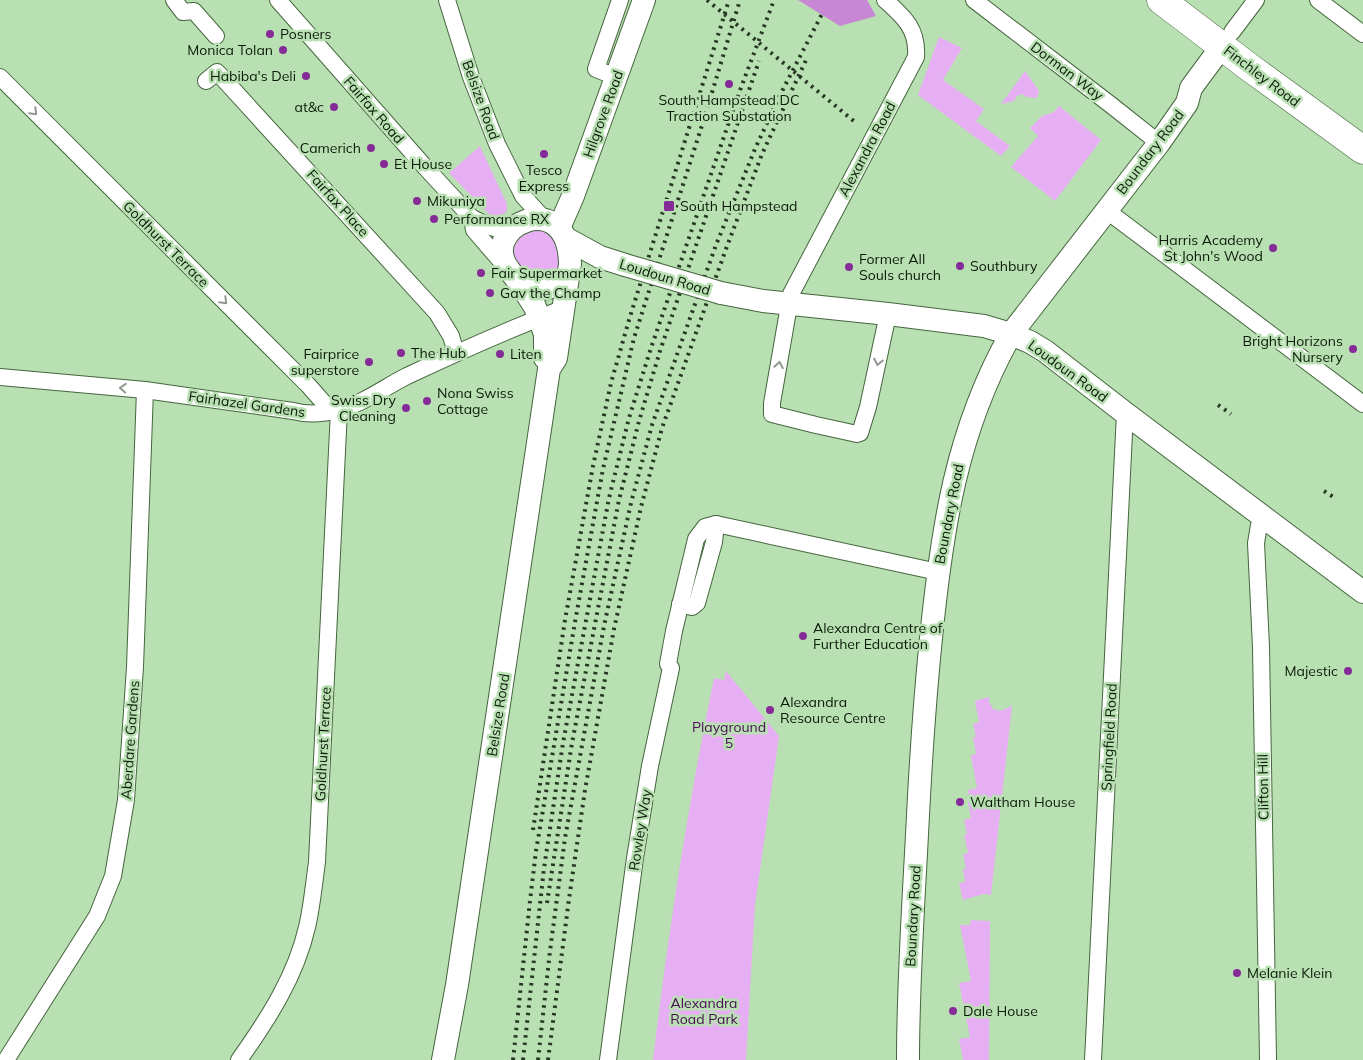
<svg xmlns="http://www.w3.org/2000/svg" width="1363" height="1060" font-family="Mulish,sans-serif">
<style>
.green{fill:#e7aff3}
.forest{fill:#c887d5}
.lines{fill:none;stroke-linecap:round;stroke-linejoin:round}
.street-casing{stroke:#44663d;stroke-width:18}
.secondary-casing{stroke:#44663d;stroke-width:24}
.highway-casing{stroke:#44663d;stroke-width:29}
.street{stroke:#fff;stroke-width:16}
.secondary{stroke:#fff;stroke-width:22}
.highway{stroke:#fff;stroke-width:28}
.rail{stroke:#263823;stroke-width:4;stroke-dasharray:2.5 5;stroke-linecap:butt}
.secondary-bridge-casing{stroke:#44663d;stroke-width:24;stroke-linecap:butt}
.secondary-bridge{stroke:#fff;stroke-width:22}
.oneway{stroke:#919890}
.poi-dot{fill:#852b97;stroke:#b9e0b2;stroke-width:2}
.labels{text-anchor:middle;stroke-width:5;stroke-linejoin:round;paint-order:stroke}
.poi-label{font-size:14px;fill:#0b1909;stroke:#b9e0b2;text-anchor:start}
.street-label{font-size:14px;fill:#0b1909;stroke:#b9e0b2}
.park-label{font-size:14px;fill:#480b54;stroke:#b9e0b2}
</style>
<rect width="100%" height="100%" fill="#b9e0b2"/>
<g class="green">
<path d="M 939,37 L 962,48 L 943,80 L 984,109 L 976,121 L 1010,146 L 1001,156 L 918,95 Z"/>
<path d="M 1025,71 L 1039,91 L 1037,98 L 1027,97 L 1022,94 L 1017,96 L 1014,101 L 1001,104 Z"/>
<path d="M 1059,106 L 1101,140 L 1055,201 L 1011,167 L 1038,136 L 1030,128 L 1042,116 L 1054,112 Z"/>
<path d="M 480,146 L 507,204 L 507,211 L 501,216 L 493,217 L 488,213 L 449,173 Z"/>
<path d="M 532,229 L 549,231 L 563,254 L 555,279 L 530,281 L 511,254 L 519,237 Z"/>
<path d="M 726,671 L 779,736 L 755,905 L 746,1060 L 653,1060 C 668,932 688,805 714,678 L 724,680 Z"/>
<path d="M 989,697 L 989,702 L 993,709 L 1000,711 L 1012,706 L 991,895 L 984,894 L 963,900 L 959,883 L 965,882 L 963,869 L 966,868 L 963,854 L 968,853 L 964,835 L 967,834 L 964,820 L 971,818 L 968,802 L 970,801 L 968,790 L 977,788 L 971,755 L 976,754 L 973,737 L 976,737 L 973,724 L 979,722 L 975,701 Z"/>
<path d="M 971,920 L 990,921 L 989,1060 L 963,1060 L 959,1039 L 970,1037 L 959,983 L 971,981 L 960,925 L 970,925 Z"/>
</g>
<path class="forest" d="M 798,0 L 867,0 L 876,16 L 840,26 Z"/>
<g class="lines">
<g class="street-casing">
<g id="street">
<path d="M 174,0 L 183,12 L 194,11 L 216,36"/>
<path d="M 278,0 L 425,167 L 472,218 L 491,227 L 509,232"/>
<path d="M 447,0 L 471,77 L 497,144 L 523,196 L 545,220"/>
<path d="M 885,0 C 904,17 918,29 916,57 L 791,294 L 772,403 L 772,414 L 816,425 L 857,434 L 860,433 L 868,407 L 888,314"/>
<path d="M 974,0 L 1111,105 L 1159,143"/>
<path d="M 1318,0 L 1363,34"/>
<path d="M 1232,32 L 1256,0"/>
<path d="M 0,77 L 308,385 L 331,411"/>
<path d="M 616,77 L 596,69 L 620,0"/>
<path d="M 206,81 L 217,72 L 437,313 L 451,336 L 456,353"/>
<path d="M 1106,210 L 1363,404"/>
<path d="M 472,218 L 474,230 L 505,266"/>
<path d="M 0,377 L 145,390 L 293,411 C 308,415 323,414 338,410 C 363,404 385,387 407,376 C 458,352 510,329 562,309"/>
<path d="M 1265,517 L 1259,525 L 1256,543 L 1261,647 L 1268,1060"/>
<path d="M 680,604 L 692,607 L 697,603 L 714,542 L 716,524"/>
<path d="M 6,1060 L 97,916 L 113,876 L 126,800 L 135,667 L 145,390"/>
<path d="M 239,1060 C 268,1019 296,976 307,927 C 312,906 314,883 317,862 L 339,410"/>
<path d="M 608,1060 L 635,858 L 650,766 L 671,668 L 668,664 L 674,631 L 696,539 L 705,527 L 716,524 L 938,572"/>
<path d="M 1093,1060 L 1125,413"/>
</g>
</g>
<g class="secondary-casing">
<g id="secondary">
<path d="M 559,228 L 573,196 L 644,0"/>
<path d="M 567,239 L 600,257 L 625,265"/>
<path d="M 521,285 L 535,307 L 545,334 L 545,358"/>
<path d="M 721,293 L 763,301 L 888,314 L 984,326 L 1011,334 L 1030,342 L 1045,351 L 1125,413 L 1363,592"/>
<path d="M 443,1060 L 457,985 L 549,369 L 556,358 L 570,264 C 569,183 474,228 510,271 C 515,277 519,284 526,287 C 542,294 555,287 567,276"/>
<path d="M 908,1060 C 908,978 914,896 918,815 C 921,756 925,697 931,638 C 942,529 956,431 1011,334 L 1159,143 L 1187,103 L 1191,88 L 1222,46"/>
</g>
</g>
<g class="highway-casing">
<path id="highway" d="M 1161,0 L 1249,67 L 1363,150"/>
</g>
<use href="#street" class="street"/>
<use href="#secondary" class="secondary"/>
<use href="#highway" class="highway"/>
<g class="rail">
<path d="M 707,0 L 855,122"/>
<path d="M 1218,405 L 1231,414"/>
<path d="M 1324,491 L 1335,498"/>
<path d="M 533,830 L 565,620 L 593,466 L 611,383 L 629,320 L 729,0"/>
<path d="M 547,903 L 572,743 L 619,500 L 639,421 L 660,351 L 759,61"/>
<path d="M 513,1060 L 530,901 L 536,851 L 575,622 L 603,469 L 634,338 L 704,119 L 740,0"/>
<path d="M 523,1060 L 544,868 L 563,743 L 609,498 L 629,418 L 651,348 L 739,93 L 774,0"/>
<path d="M 538,1060 L 550,951 L 565,838 L 604,626 L 631,503 L 652,425 L 716,245 L 755,149 L 779,97 L 822,14"/>
<path d="M 548,1060 L 569,899 L 585,790 L 614,629 L 641,507 L 662,428 L 726,249 L 762,154 L 807,58"/>
</g>
<g class="secondary-bridge-casing">
<path id="secondary-bridge" d="M 625,265 L 721,293"/>
</g>
<use href="#secondary-bridge" class="secondary-bridge"/>
</g>
<defs><path id="oneway-chevron" d="M-2-3.5L2.5 0L-2 3.5" fill="none" stroke-width="1.6" stroke-linecap="round" stroke-linejoin="round" transform="scale(1.25)"/></defs>
<g class="oneway">
<use href="#oneway-chevron" transform="translate(34 112) rotate(45)"/>
<use href="#oneway-chevron" transform="translate(224 301) rotate(45)"/>
<use href="#oneway-chevron" transform="translate(878 362) rotate(102)"/>
<use href="#oneway-chevron" transform="translate(779 365) rotate(-80)"/>
<use href="#oneway-chevron" transform="translate(123 388) rotate(-175)"/>
</g>
<g class="poi-dot">
<circle cx="270" cy="34" r="5"/>
<circle cx="283" cy="50" r="5"/>
<circle cx="306" cy="76" r="5"/>
<circle cx="729" cy="84" r="5"/>
<circle cx="334" cy="107" r="5"/>
<circle cx="371" cy="148" r="5"/>
<circle cx="544" cy="154" r="5"/>
<circle cx="384" cy="164" r="5"/>
<circle cx="417" cy="201" r="5"/>
<rect x="663" y="200" width="12" height="12" rx="2.5"/>
<circle cx="434" cy="219" r="5"/>
<circle cx="1273" cy="248" r="5"/>
<circle cx="960" cy="266" r="5"/>
<circle cx="849" cy="267" r="5"/>
<circle cx="481" cy="273" r="5"/>
<circle cx="490" cy="293" r="5"/>
<circle cx="1353" cy="349" r="5"/>
<circle cx="401" cy="353" r="5"/>
<circle cx="500" cy="354" r="5"/>
<circle cx="369" cy="362" r="5"/>
<circle cx="427" cy="401" r="5"/>
<circle cx="406" cy="408" r="5"/>
<circle cx="803" cy="636" r="5"/>
<circle cx="1348" cy="671" r="5"/>
<circle cx="770" cy="710" r="5"/>
<circle cx="960" cy="802" r="5"/>
<circle cx="1237" cy="973" r="5"/>
<circle cx="953" cy="1011" r="5"/>
</g>
<g class="labels">
<g class="poi-label">
<text x="280" y="39">Posners</text>
<text x="273" y="55" text-anchor="end">Monica Tolan</text>
<text x="296" y="81" text-anchor="end">Habiba's Deli</text>
<text x="729" y="105" text-anchor="middle">South Hampstead DC<tspan x="729" dy="16">Traction Substation</tspan></text>
<text x="324" y="112" text-anchor="end">at&amp;c</text>
<text x="361" y="153" text-anchor="end">Camerich</text>
<text x="394" y="169">Et House</text>
<text x="544" y="175" text-anchor="middle">Tesco<tspan x="544" dy="16">Express</tspan></text>
<text x="427" y="206">Mikuniya</text>
<text x="680" y="211">South Hampstead</text>
<text x="444" y="224">Performance RX</text>
<text x="1263" y="245" text-anchor="end">Harris Academy<tspan x="1263" dy="16">St John's Wood</tspan></text>
<text x="859" y="264">Former All<tspan x="859" dy="16">Souls church</tspan></text>
<text x="970" y="271">Southbury</text>
<text x="491" y="278">Fair Supermarket</text>
<text x="500" y="298">Gav the Champ</text>
<text x="1343" y="346" text-anchor="end">Bright Horizons<tspan x="1343" dy="16">Nursery</tspan></text>
<text x="411" y="358">The Hub</text>
<text x="359" y="359" text-anchor="end">Fairprice<tspan x="359" dy="16">superstore</tspan></text>
<text x="510" y="359">Liten</text>
<text x="437" y="398">Nona Swiss<tspan x="437" dy="16">Cottage</tspan></text>
<text x="396" y="405" text-anchor="end">Swiss Dry<tspan x="396" dy="16">Cleaning</tspan></text>
<text x="813" y="633">Alexandra Centre of<tspan x="813" dy="16">Further Education</tspan></text>
<text x="1338" y="676" text-anchor="end">Majestic</text>
<text x="780" y="707">Alexandra<tspan x="780" dy="16">Resource Centre</tspan></text>
<text x="970" y="807">Waltham House</text>
<text x="1247" y="978">Melanie Klein</text>
<text x="963" y="1016">Dale House</text>
</g>
<g class="street-label">
<text transform="translate(1067 71) rotate(37)" y="5">Dorman Way</text>
<text transform="translate(1262 76) rotate(37)" y="5">Finchley Road</text>
<text transform="translate(481 100) rotate(70)" y="5">Belsize Road</text>
<text transform="translate(374 110) rotate(49)" y="5">Fairfax Road</text>
<text transform="translate(603 114) rotate(-70)" y="5">Hilgrove Road</text>
<text transform="translate(867 149) rotate(-62)" y="5">Alexandra Road</text>
<text transform="translate(1150 152) rotate(-53)" y="5">Boundary Road</text>
<text transform="translate(338 203) rotate(48)" y="5">Fairfax Place</text>
<text transform="translate(166 244) rotate(45)" y="5">Goldhurst Terrace</text>
<text transform="translate(665 277) rotate(17)" y="5">Loudoun Road</text>
<text transform="translate(1068 371) rotate(36)" y="5">Loudoun Road</text>
<text transform="translate(247 404) rotate(8)" y="5">Fairhazel Gardens</text>
<text transform="translate(949 514) rotate(-79)" y="5">Boundary Road</text>
<text transform="translate(498 715) rotate(-81)" y="5">Belsize Road</text>
<text transform="translate(1109 737) rotate(-87)" y="5">Springfield Road</text>
<text transform="translate(130 740) rotate(-86)" y="5">Aberdare Gardens</text>
<text transform="translate(323 744) rotate(-87)" y="5">Goldhurst Terrace</text>
<text transform="translate(1263 787) rotate(-91)" y="5">Clifton Hill</text>
<text transform="translate(640 830) rotate(-81)" y="5">Rowley Way</text>
<text transform="translate(913 916) rotate(-87)" y="5">Boundary Road</text>
</g>
<g class="park-label">
<text x="729" y="732">Playground<tspan x="729" dy="16">5</tspan></text>
<text x="704" y="1008">Alexandra<tspan x="704" dy="16">Road Park</tspan></text>
</g>
</g>
</svg>
